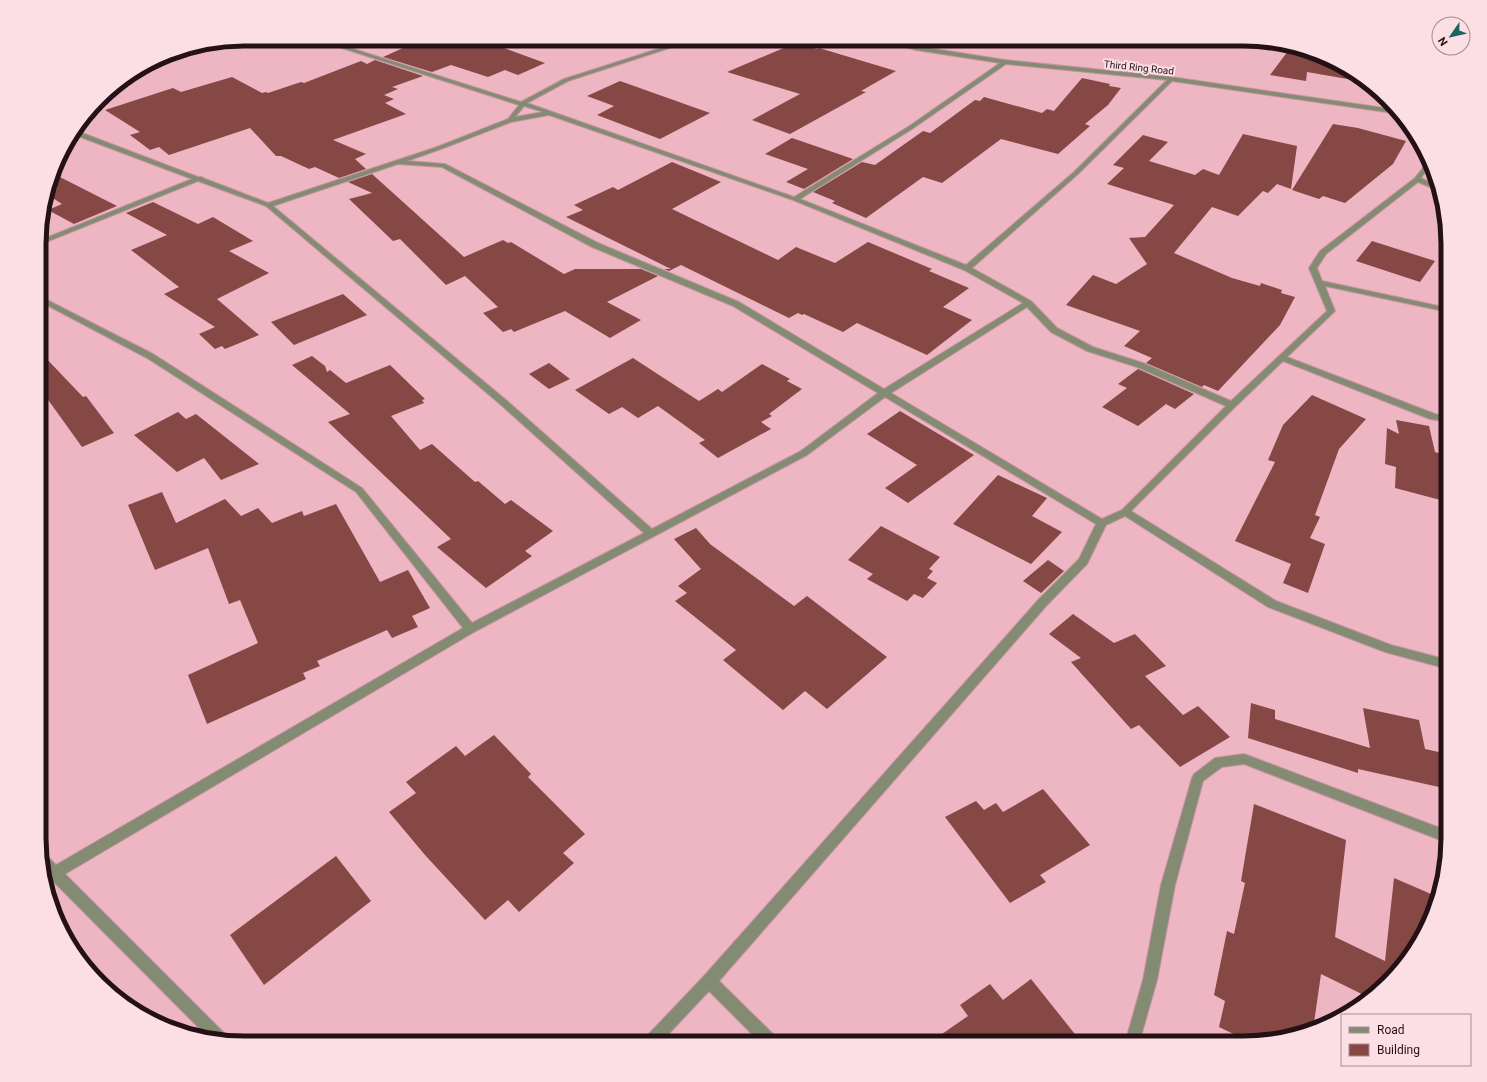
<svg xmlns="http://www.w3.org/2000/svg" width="1487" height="1082" font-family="Roboto,sans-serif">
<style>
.building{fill:#854845}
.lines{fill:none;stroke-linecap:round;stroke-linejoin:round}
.minor-casing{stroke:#c694a0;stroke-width:2}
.minor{fill:#838c73;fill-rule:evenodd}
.labels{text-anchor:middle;stroke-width:4;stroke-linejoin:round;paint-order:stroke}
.far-street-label{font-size:10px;fill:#241116;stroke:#fcdfe5}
.rim{fill:none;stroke:#241116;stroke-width:5}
</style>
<rect width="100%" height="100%" fill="#eeb5c2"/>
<g class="building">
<path d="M 423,39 L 479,39 L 545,63 L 518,75 L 505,70 L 488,77 L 451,65 L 432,72 L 383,57 Z"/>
<path d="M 793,44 L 802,47 L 806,45 L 817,49 L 819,48 L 896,71 L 861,91 L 866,92 L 790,134 L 752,120 L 800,94 L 727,72 Z"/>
<path d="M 1303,49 L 1309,50 L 1360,77 L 1359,81 L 1307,72 L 1306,81 L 1270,75 L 1288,51 L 1301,53 Z"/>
<path d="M 375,60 L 423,76 L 392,87 L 398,89 L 384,95 L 394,99 L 385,103 L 406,114 L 333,140 L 366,154 L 355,159 L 366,169 L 339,178 L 315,167 L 309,169 L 281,156 L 276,156 L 250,128 L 169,155 L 159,147 L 150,150 L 130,135 L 140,132 L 105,110 L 173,88 L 181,92 L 232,77 L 262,93 L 266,92 L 268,93 L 301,82 L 304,83 L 361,61 L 367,64 Z"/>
<path d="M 1082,78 L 1110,84 L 1109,86 L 1121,88 L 1108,105 L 1085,124 L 1090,126 L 1058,154 L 1001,139 L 942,183 L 923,177 L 866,218 L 832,203 L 835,201 L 813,192 L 862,162 L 875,165 L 923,131 L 930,133 L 975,100 L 980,101 L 984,97 L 1042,113 L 1047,109 L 1054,111 Z"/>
<path d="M 620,81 L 710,113 L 660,139 L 597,115 L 614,106 L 587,96 Z"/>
<path d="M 1333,124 L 1358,128 L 1406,141 L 1393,164 L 1345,203 L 1323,196 L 1319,199 L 1292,190 Z"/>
<path d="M 1243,134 L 1297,146 L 1291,189 L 1277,184 L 1268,193 L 1263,191 L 1238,216 L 1212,207 L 1174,253 L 1232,278 L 1260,286 L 1261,283 L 1282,290 L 1281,293 L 1295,297 L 1280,325 L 1218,391 L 1204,385 L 1202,387 L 1146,363 L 1152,358 L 1124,346 L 1140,331 L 1066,305 L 1093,275 L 1116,284 L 1147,264 L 1129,238 L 1145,237 L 1174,205 L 1107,184 L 1124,168 L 1113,165 L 1143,135 L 1168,142 L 1149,161 L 1195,175 L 1203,169 L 1219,175 Z"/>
<path d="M 792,138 L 853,159 L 804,189 L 786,182 L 808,169 L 765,154 Z"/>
<path d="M 672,162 L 721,182 L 672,209 L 778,260 L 796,247 L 835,263 L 868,242 L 932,269 L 929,271 L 969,288 L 943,307 L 972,320 L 927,355 L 857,323 L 843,332 L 804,314 L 802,315 L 798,313 L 789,318 L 681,265 L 669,271 L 664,269 L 671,269 L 566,217 L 583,210 L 574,205 L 613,187 L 618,190 Z"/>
<path d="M 54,174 L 117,206 L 74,224 L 48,210 L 62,204 L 48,195 Z"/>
<path d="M 372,174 L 464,257 L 503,240 L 508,243 L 511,242 L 564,274 L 575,269 L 641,269 L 658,276 L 607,302 L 641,320 L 610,338 L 565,311 L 514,332 L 511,329 L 503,332 L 483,313 L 498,307 L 465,276 L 446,285 L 400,239 L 393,241 L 349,199 L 372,193 L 348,182 Z"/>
<path d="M 153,202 L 198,224 L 213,217 L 253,241 L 229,251 L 269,273 L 217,299 L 259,335 L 225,349 L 222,346 L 215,349 L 199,334 L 215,327 L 164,294 L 179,287 L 131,250 L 167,235 L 126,213 Z"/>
<path d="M 1372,241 L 1435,261 L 1420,282 L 1356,261 Z"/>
<path d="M 343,294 L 367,315 L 294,345 L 271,322 Z"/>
<path d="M 41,353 L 83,397 L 86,396 L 114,433 L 82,447 L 41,390 Z"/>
<path d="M 312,356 L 325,366 L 327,372 L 330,370 L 346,383 L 390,365 L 425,399 L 422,400 L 424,403 L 391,416 L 420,450 L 432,444 L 475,482 L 478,481 L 505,504 L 511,500 L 553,531 L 525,551 L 532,556 L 486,588 L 437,547 L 451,539 L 328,422 L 350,414 L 292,365 Z"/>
<path d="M 633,358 L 699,401 L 718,389 L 722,392 L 762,364 L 790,379 L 787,381 L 802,389 L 769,414 L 772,416 L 761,422 L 771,429 L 718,458 L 699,443 L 705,440 L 658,406 L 638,418 L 622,407 L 609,414 L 575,390 Z"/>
<path d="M 549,363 L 570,379 L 549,389 L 529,374 Z"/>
<path d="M 1138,369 L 1194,394 L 1175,409 L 1166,404 L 1138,426 L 1102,407 L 1127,388 L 1118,384 Z"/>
<path d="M 1312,395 L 1366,419 L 1339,449 L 1315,515 L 1320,517 L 1310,538 L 1325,544 L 1308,593 L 1283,583 L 1291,564 L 1235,541 L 1275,462 L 1268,460 L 1283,425 Z"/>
<path d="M 900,411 L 974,455 L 908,503 L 885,488 L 917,465 L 867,434 Z"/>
<path d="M 178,412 L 186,419 L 196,414 L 259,464 L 221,480 L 204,458 L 177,472 L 134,435 Z"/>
<path d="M 1396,420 L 1429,426 L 1435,452 L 1448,456 L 1448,502 L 1395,488 L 1396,467 L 1385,464 L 1387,428 L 1399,434 Z"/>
<path d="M 998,475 L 1047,498 L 1032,516 L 1062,532 L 1031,564 L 953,524 Z"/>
<path d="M 162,492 L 176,523 L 225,499 L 241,516 L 258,508 L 272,523 L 302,511 L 304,516 L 336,504 L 380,582 L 408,570 L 430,608 L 412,616 L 418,627 L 392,638 L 387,630 L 317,661 L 320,666 L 303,673 L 306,679 L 207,724 L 188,675 L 258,643 L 240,600 L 229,604 L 208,548 L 155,570 L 128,505 Z"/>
<path d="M 881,526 L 940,557 L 929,569 L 933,571 L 927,578 L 937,583 L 923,598 L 914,594 L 907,601 L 867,579 L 873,574 L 848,560 Z"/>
<path d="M 696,528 L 710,544 L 794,606 L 807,596 L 887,657 L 827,709 L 805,691 L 783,710 L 723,660 L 736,650 L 675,601 L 687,593 L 678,586 L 701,569 L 674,539 Z"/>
<path d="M 1048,560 L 1064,571 L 1041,593 L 1023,581 Z"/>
<path d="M 1073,614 L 1114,643 L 1135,634 L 1166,666 L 1145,676 L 1183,715 L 1198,706 L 1230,737 L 1180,767 L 1139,725 L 1131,729 L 1071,662 L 1081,658 L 1049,634 Z"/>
<path d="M 1251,703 L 1275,710 L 1275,719 L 1370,748 L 1363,708 L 1419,720 L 1425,749 L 1448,754 L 1448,789 L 1358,769 L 1358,773 L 1248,738 Z"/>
<path d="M 494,735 L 531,774 L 528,777 L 585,834 L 563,853 L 574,863 L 519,912 L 508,900 L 485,920 L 425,855 L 389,812 L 416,793 L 406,782 L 456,746 L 465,756 Z"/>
<path d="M 1043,789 L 1090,845 L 1040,875 L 1046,882 L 1010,903 L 945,817 L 976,801 L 984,810 L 996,803 L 1003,812 Z"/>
<path d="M 1254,804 L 1346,840 L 1335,937 L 1385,961 L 1394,878 L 1438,897 L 1437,904 L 1406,963 L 1370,998 L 1321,974 L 1313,1030 L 1296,1036 L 1250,1042 L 1219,1027 L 1225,1001 L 1214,995 L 1227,931 L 1234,934 L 1245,883 L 1241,881 Z"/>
<path d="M 336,856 L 371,901 L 264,985 L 230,935 Z"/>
<path d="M 1031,979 L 1082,1043 L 929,1043 L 968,1016 L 960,1005 L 990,984 L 1003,1000 Z"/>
</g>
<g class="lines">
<g class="minor-casing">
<g id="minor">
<path d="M 314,39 L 322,39 L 521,102 L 564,79 L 689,39 L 697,39 L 568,81 L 527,103 L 794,197 L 908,127 L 1000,63 L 916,50 L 875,39 L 885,39 L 916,46 L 1005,60 L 1171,77 L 1398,110 L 1400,114 L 1172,81 L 1078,174 L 972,268 L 1031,301 L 1057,328 L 1093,347 L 1143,363 L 1231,401 L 1327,311 L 1309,268 L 1320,251 L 1415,178 L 1429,160 L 1430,165 L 1421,178 L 1435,185 L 1437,190 L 1418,182 L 1326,254 L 1317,268 L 1322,281 L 1448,308 L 1448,312 L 1325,286 L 1335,311 L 1287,357 L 1435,414 L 1448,416 L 1448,422 L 1430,419 L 1283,361 L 1235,407 L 1131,511 L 1276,601 L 1391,645 L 1448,660 L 1448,669 L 1385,652 L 1268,607 L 1125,516 L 1106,525 L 1087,564 L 1047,605 L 719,981 L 777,1038 L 779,1043 L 761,1043 L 709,991 L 660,1043 L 643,1043 L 645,1038 L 704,976 L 1039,599 L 1079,559 L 1096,524 L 885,397 L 807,455 L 474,632 L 65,874 L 226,1035 L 228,1040 L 228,1042 L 208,1037 L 49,877 L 42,869 L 41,853 L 46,855 L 56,865 L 463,628 L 356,492 L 147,358 L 41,302 L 41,297 L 153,354 L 362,488 L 472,623 L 644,533 L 500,404 L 266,206 L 198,181 L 41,244 L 41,240 L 192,179 L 75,135 L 77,131 L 198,177 L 202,177 L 203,178 L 268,203 L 437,147 L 508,119 L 519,105 ZM 1006,64 L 1167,80 L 1074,172 L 966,265 L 800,199 L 912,129 ZM 524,106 L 543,112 L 515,117 ZM 549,115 L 793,200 L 964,270 L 1023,303 L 884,389 L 739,302 L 598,243 L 445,164 L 407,161 L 441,149 L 511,122 ZM 398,164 L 442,167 L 592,247 L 733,306 L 878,393 L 801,451 L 652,529 L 506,400 L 273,206 ZM 1027,307 L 1051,332 L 1087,351 L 1137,367 L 1226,406 L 1122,510 L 1102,519 L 891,393 Z"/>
<path d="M 1244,754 L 1448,831 L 1448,843 L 1244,764 L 1222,767 L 1203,781 L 1175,885 L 1157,980 L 1139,1043 L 1125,1043 L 1143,980 L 1161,885 L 1192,778 L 1194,774 L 1215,758 Z"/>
</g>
</g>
<use href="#minor" class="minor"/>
</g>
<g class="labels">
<g class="far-street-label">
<text transform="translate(1139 67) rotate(6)" y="4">Third Ring Road</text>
</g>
</g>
<path d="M0 0H1487V1082H0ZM244 46H1243A198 198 0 0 1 1441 244V838A198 198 0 0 1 1243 1036H244A198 198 0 0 1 46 838V244A198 198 0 0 1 244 46Z" fill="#fcdfe5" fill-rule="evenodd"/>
<path class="rim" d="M244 46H1243A198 198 0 0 1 1441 244V838A198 198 0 0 1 1243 1036H244A198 198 0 0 1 46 838V244A198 198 0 0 1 244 46Z"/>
<rect x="1341" y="1014" width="130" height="52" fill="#fcdfe5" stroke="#a68d92"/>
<rect x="1349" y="1027" width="20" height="6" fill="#838c73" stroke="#a68d92"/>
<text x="1377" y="1034" font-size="12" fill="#241116">Road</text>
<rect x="1349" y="1044" width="20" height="12" fill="#854845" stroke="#a68d92"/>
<text x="1377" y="1054" font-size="12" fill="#241116">Building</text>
<g transform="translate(1451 36) rotate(236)"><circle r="19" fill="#fcdfe5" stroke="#a68d92"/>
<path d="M0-3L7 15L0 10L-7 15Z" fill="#1c655c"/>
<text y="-6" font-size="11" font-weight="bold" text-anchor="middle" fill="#241116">N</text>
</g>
</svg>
